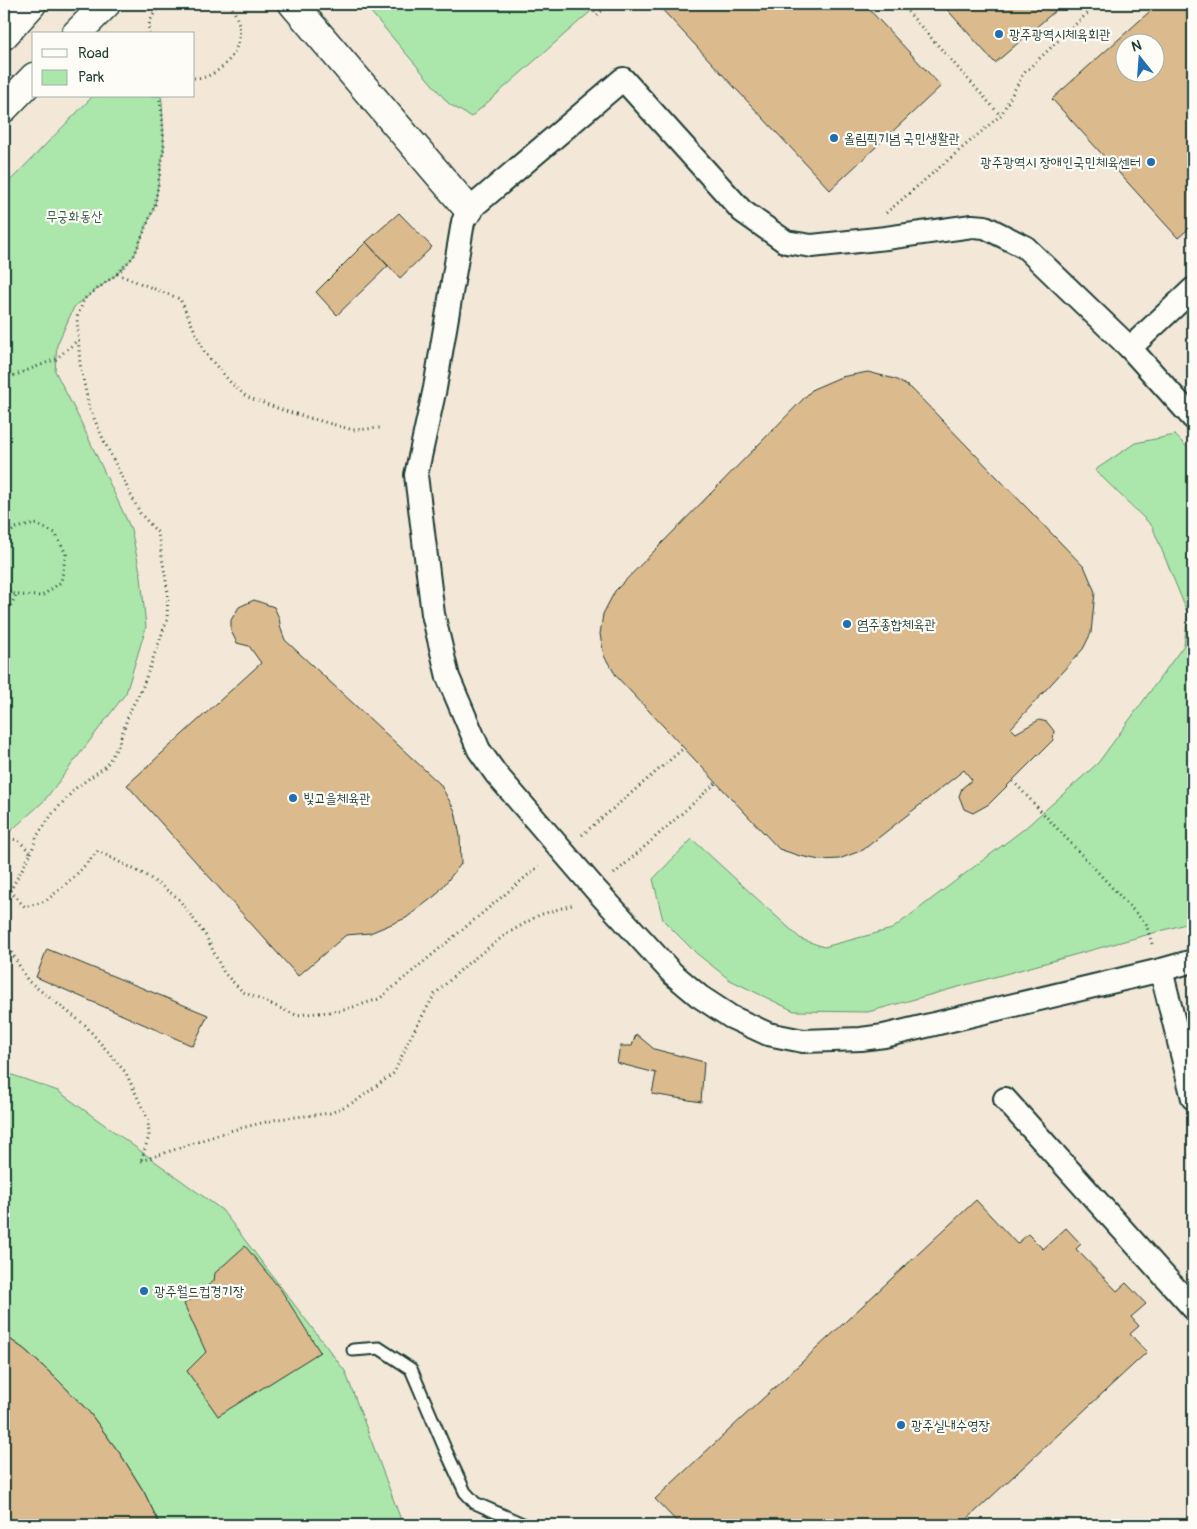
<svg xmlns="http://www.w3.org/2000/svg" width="1197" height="1529" font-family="Pangolin,'Poor Story',sans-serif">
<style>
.green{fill:#abe6ab;stroke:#659270}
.building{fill:#dbba8e;stroke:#1f3d34;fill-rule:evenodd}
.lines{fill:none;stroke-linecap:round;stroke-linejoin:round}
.lane-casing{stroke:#1f3d34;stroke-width:15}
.street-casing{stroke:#1f3d34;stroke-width:26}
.secondary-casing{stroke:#1f3d34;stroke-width:31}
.path{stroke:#1f3d34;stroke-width:3;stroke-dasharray:1 4;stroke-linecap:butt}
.lane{stroke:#fdfcf7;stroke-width:11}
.street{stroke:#fdfcf7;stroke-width:22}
.secondary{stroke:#fdfcf7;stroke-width:28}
.poi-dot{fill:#1f6fb2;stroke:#fdfcf7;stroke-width:2}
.labels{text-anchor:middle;stroke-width:4.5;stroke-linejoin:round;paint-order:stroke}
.poi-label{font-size:14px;fill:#1f3d34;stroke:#fdfcf7;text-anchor:start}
.park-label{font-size:14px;fill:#3b5f4c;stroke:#fdfcf7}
</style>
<rect width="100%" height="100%" fill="#f3e8d8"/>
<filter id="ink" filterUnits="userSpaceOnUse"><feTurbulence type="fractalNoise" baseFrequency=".02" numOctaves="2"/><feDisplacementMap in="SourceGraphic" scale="10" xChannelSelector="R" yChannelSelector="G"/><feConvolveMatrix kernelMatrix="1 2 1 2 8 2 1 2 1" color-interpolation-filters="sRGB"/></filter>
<g filter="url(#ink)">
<g class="green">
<path d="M 364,4 L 599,4 L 471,117 L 449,104 Z"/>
<path d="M 93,96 L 161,96 L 162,102 L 164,147 L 155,205 L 134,256 L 117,274 L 74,307 L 57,345 L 55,371 L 79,418 L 131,529 L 141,576 L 146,627 L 126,693 L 44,801 L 4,837 L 4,187 Z"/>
<path d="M 1175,435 L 1193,453 L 1193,922 L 868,1012 L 794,1011 L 730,980 L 696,953 L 663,920 L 653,879 L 692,839 L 801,939 L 824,947 L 892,929 L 1024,829 L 1098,763 L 1184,645 L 1188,614 L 1152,526 L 1095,470 L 1135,443 Z"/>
<path d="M 4,1072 L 58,1091 L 222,1210 L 345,1371 L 403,1525 L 4,1525 Z"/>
</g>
<g class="building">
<path d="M 657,4 L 864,4 L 941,86 L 830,190 Z"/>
<path d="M 942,4 L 1063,4 L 995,63 Z"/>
<path d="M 1158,4 L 1193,4 L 1193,225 L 1178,238 L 1052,99 ZM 1124,42 L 1154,42 L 1154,72 L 1124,72 Z"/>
<path d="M 399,213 L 432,247 L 400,278 L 366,242 Z"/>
<path d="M 366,242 L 388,266 L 337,315 L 316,292 Z"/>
<path d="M 868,372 L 895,379 L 911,388 L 1085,568 L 1095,592 L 1091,633 L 1083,649 L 1011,728 L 1016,733 L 1039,720 L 1047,722 L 1054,731 L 1053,740 L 989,804 L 973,813 L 964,809 L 959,796 L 962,788 L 972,780 L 964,770 L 863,850 L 839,859 L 820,860 L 800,856 L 779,849 L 617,677 L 604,656 L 600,634 L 603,614 L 615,591 L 813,389 L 841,377 Z"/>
<path d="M 254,600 L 274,607 L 279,618 L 281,629 L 285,640 L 440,784 L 455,811 L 460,836 L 461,864 L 436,895 L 406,918 L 370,933 L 346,935 L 298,976 L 127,785 L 261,663 L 249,646 L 237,643 L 231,631 L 231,620 L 239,607 Z"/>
<path d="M 47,949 L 208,1015 L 193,1046 L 36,977 Z"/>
<path d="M 636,1034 L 654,1049 L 704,1062 L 701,1102 L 652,1094 L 656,1073 L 617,1063 L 620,1046 L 632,1046 Z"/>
<path d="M 976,1200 L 1017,1244 L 1028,1234 L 1043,1249 L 1066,1228 L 1081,1244 L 1076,1249 L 1117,1291 L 1126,1283 L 1146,1304 L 1131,1317 L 1139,1326 L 1130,1334 L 1147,1352 L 961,1525 L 680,1525 L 655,1499 Z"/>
<path d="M 245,1246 L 281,1290 L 320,1352 L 218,1416 L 187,1371 L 206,1352 L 184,1304 L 214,1281 L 215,1273 Z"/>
<path d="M 4,1335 L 24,1349 L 58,1380 L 89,1412 L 121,1455 L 144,1492 L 160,1525 L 4,1525 Z"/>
<path d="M 4,1335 L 24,1349 L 58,1380 L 89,1412 L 121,1455 L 144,1492 L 160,1525 L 4,1525 Z"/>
</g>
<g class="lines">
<g class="lane-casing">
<path id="lane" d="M 353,1350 L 379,1348 L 411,1369 L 446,1451 L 465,1492 L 475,1503 L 525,1525"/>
</g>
<g class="street-casing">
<g id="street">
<path d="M 1130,348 L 1193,289"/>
<path d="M 1193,418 L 1130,348 L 1025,247 L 985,227 L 972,226 L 886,238 L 812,246 L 786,242 L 742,211 L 623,79 L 469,210 L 463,222 L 435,388 L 416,475 L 433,614 L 448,677 L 479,750 L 496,774 L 596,890 L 673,974 L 699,996 L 731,1017 L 768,1034 L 803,1041 L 861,1039 L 884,1036 L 1161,970 L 1193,961"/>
<path d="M 1161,970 L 1193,1098"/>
<path d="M 1005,1099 L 1193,1308"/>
</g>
</g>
<g class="secondary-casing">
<g id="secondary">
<path d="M 293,4 L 469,210"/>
<path d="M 76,34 L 106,4"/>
<path d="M 4,35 L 32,4"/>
<path d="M 4,108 L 34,77"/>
</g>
</g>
<g class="path">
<path d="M 587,4 L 597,15 L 609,4"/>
<path d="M 901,4 L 1000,115"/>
<path d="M 149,34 C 147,22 154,13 161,4"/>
<path d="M 194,78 C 197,78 202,78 205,77 C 226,70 243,47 239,25 C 238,18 233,10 230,4"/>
<path d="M 886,213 L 1001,115 L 1023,74 L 1097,4"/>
<path d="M 117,274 L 134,256 L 155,205 L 164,147 L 162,113 L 159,96"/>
<path d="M 4,377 L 8,378 L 56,359 L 78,340"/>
<path d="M 4,537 L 16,528 L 35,524 L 55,533 L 66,554 L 61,582 L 42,596 L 16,595 L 4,587"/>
<path d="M 4,619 L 16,595"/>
<path d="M 1013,781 L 1146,924 L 1153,947"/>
<path d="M 582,835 L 684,748"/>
<path d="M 4,838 L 18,840 L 31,853 L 10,891 L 4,908"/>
<path d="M 31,853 L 37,836 L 53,813 L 76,788 L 106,766 L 118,746 L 129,713 L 143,686 L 167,620 L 168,593 L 158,533 L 140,513 L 104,441 L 89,407 L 80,364 L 77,318 L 84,299 L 117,274 L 180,299 L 205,353 L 232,384 L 247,397 L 285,411 L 353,430 L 380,428"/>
<path d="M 614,874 L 717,782"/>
<path d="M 10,891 L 25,907 L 46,901 L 74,877 L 98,851 L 147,876 L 178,898 L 206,936 L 224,973 L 243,992 L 296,1015 L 340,1011 L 379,999 L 539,866"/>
<path d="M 4,939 L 28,981 L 85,1025 L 126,1073 L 148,1120 L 149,1136 L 141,1161"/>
<path d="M 141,1161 L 229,1131 L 278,1119 L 331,1113 L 356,1101 L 394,1073 L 411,1036 L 435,994 L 467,964 L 505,935 L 539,915 L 575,904"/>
</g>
<use href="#lane" class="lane"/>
<use href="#street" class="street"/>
<use href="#secondary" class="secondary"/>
</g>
</g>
<g class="poi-dot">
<circle cx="999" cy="34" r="5"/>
<circle cx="834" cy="138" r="5"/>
<circle cx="1151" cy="162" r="5"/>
<circle cx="847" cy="624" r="5"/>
<circle cx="293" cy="798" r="5"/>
<circle cx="144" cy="1291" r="5"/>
<circle cx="901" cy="1425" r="5"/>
</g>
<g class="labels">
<g class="poi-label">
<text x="1009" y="39">광주광역시체육회관</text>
<text x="844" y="143">올림픽기념 국민생활관</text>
<text x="1141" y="167" text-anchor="end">광주광역시 장애인국민체육센터</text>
<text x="857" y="629">염주종합체육관</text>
<text x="303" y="803">빛고을체육관</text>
<text x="154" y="1296">광주월드컵경기장</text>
<text x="911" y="1430">광주실내수영장</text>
</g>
<g class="park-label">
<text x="74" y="221">무궁화동산</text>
</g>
</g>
<rect width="1197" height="1529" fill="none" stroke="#fdfcf7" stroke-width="20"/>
<rect x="10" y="10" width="1177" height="1509" fill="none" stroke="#1f3d34" stroke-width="2" filter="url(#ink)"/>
<rect x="32" y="32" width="162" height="65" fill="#fdfcf7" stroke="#a4b0a9"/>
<rect x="42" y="49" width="25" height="8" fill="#fdfcf7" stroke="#a4b0a9"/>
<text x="78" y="58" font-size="15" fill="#1f3d34">Road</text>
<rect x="42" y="70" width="25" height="15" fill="#abe6ab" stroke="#a4b0a9"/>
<text x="78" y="82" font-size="15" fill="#1f3d34">Park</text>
<g transform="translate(1140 58) rotate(343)"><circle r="24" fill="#fdfcf7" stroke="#a4b0a9"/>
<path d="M0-4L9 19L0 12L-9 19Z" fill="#1f6fb2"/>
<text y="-8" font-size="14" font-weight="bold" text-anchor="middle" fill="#1f3d34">N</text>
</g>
</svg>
